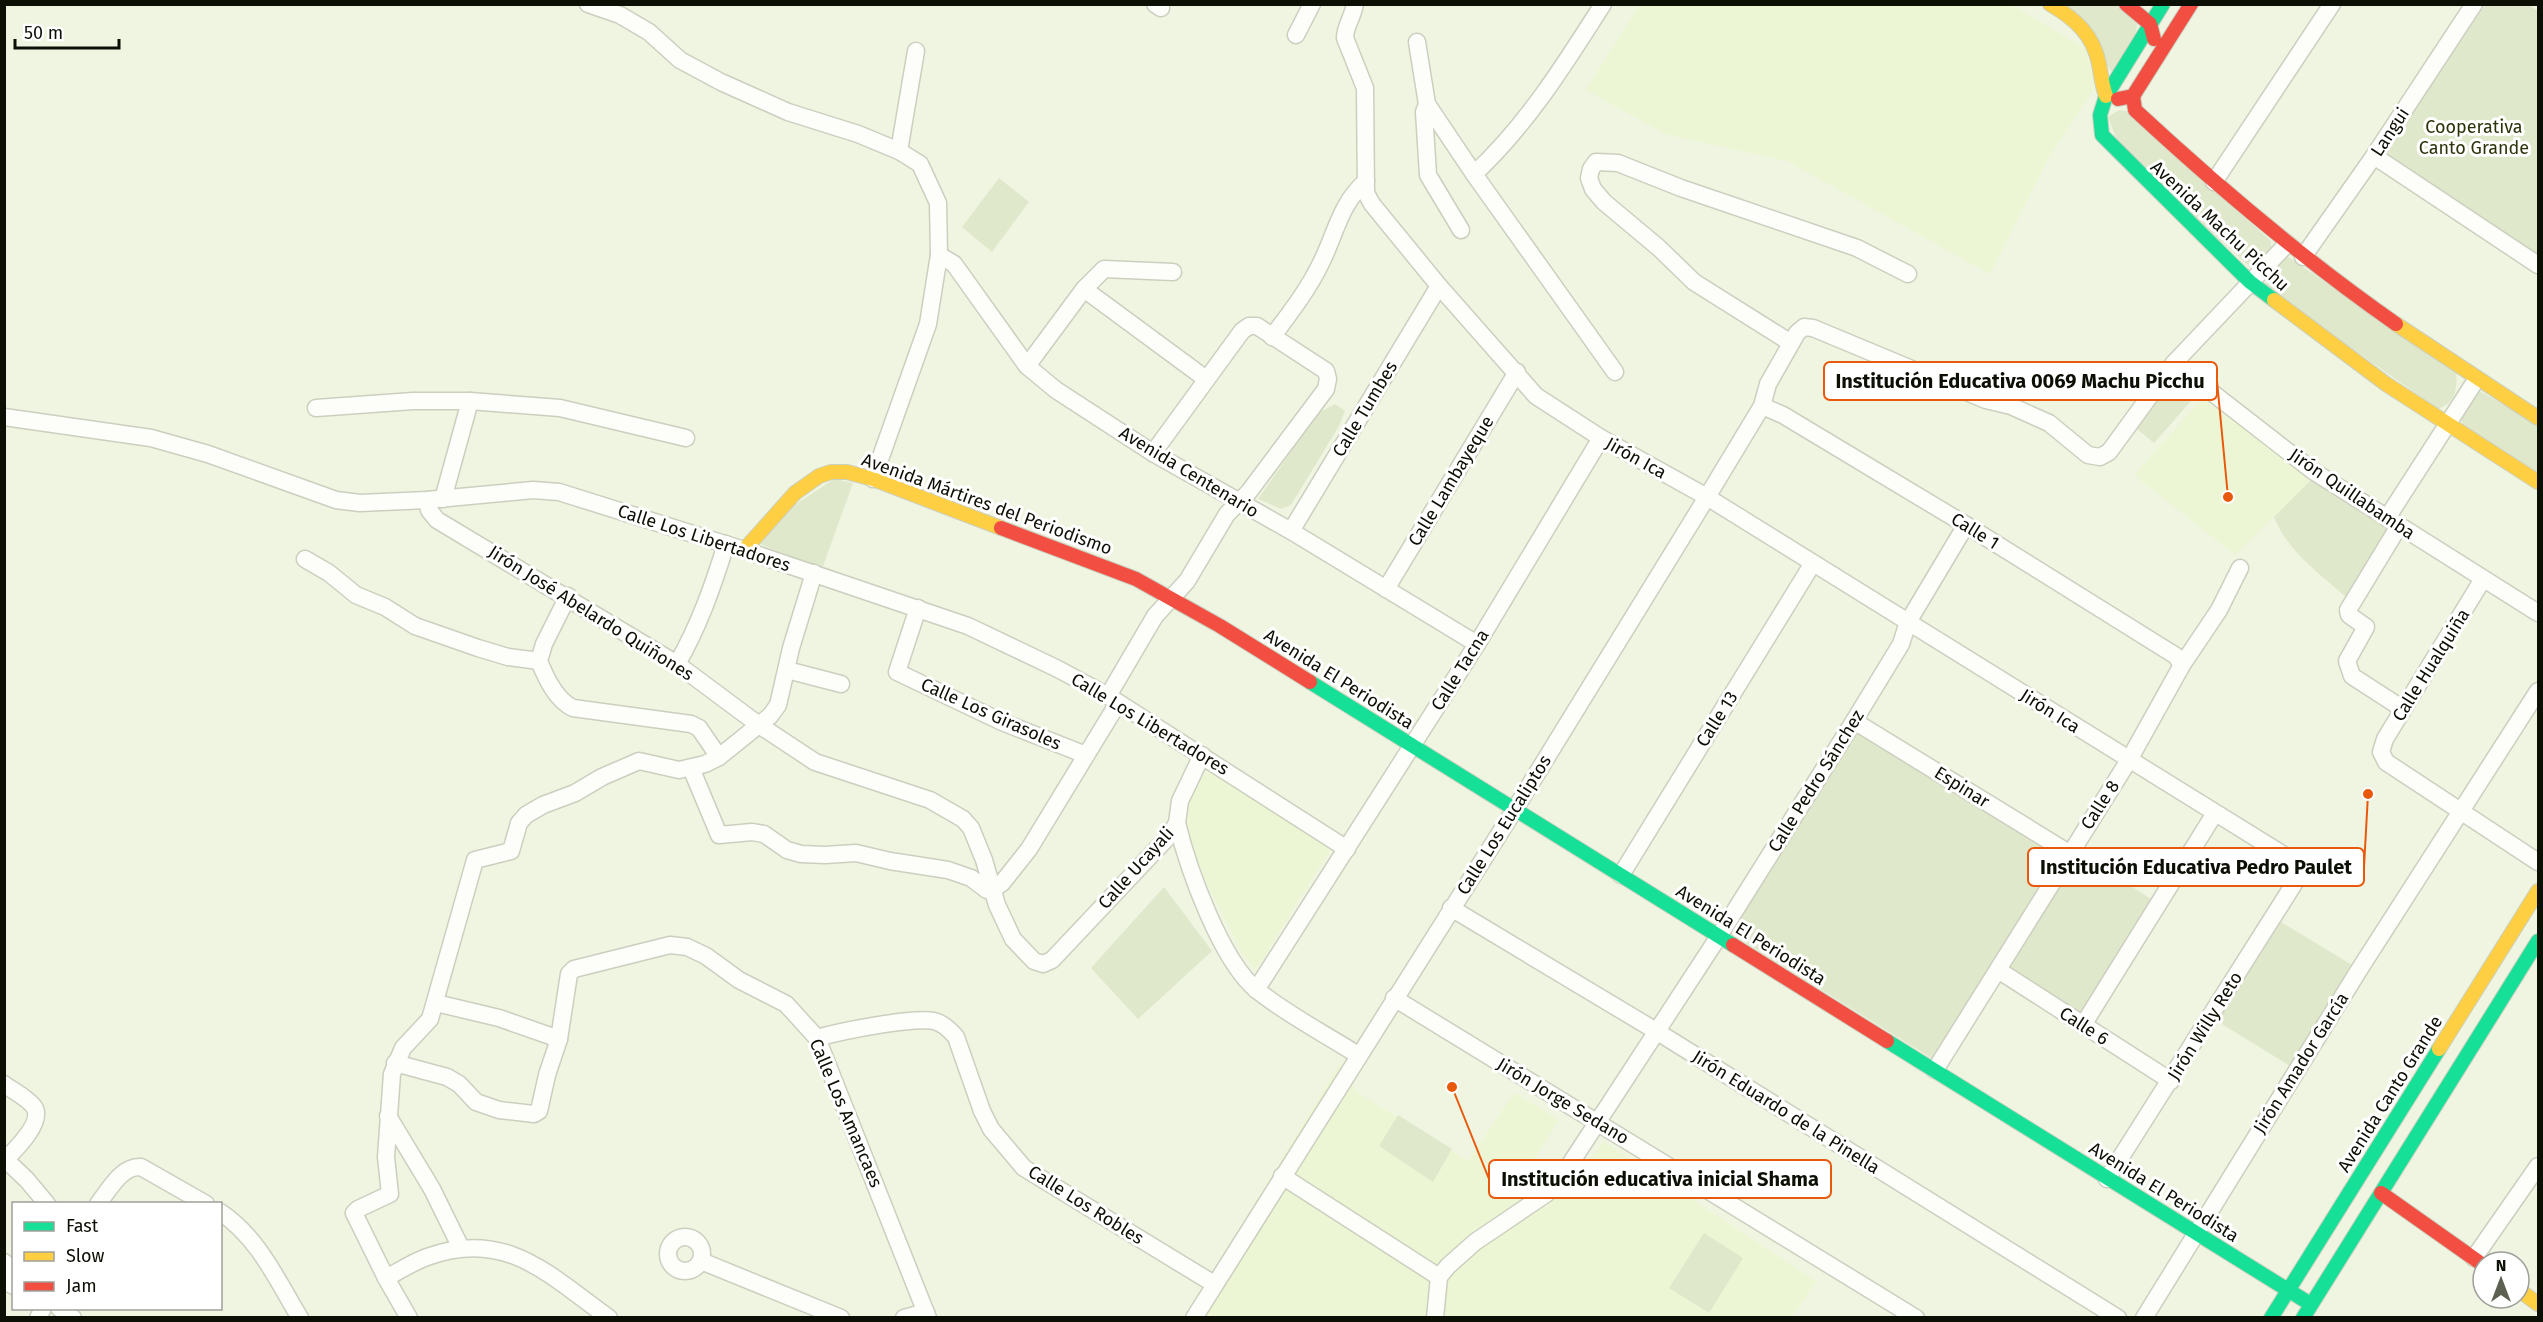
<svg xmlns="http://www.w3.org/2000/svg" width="2543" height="1322" font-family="'Fira Sans',sans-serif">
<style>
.built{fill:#edf6d4}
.green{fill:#e0e8cc}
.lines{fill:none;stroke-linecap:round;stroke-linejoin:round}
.street-casing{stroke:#cbcfbf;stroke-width:19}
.fast-casing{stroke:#cbcfbf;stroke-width:16}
.slow-casing{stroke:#cbcfbf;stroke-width:16}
.jam-casing{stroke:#cbcfbf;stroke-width:16}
.street{stroke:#fdfefa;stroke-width:16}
.fast{stroke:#16e098;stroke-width:14}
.slow{stroke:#ffcf43;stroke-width:14}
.jam{stroke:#f24e42;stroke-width:14}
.labels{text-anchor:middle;stroke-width:6;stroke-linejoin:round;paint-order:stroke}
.park-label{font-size:18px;fill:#2b330a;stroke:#fff}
.street-label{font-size:18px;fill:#0c0f04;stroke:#fff}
.leader{fill:none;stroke:#e8590c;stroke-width:2}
.callout-dot{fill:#e8590c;stroke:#fff;stroke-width:2}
.callout{fill:#fff;stroke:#e8590c;stroke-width:2}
.callout-label{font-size:20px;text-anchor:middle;font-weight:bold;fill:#0c0f04}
</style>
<rect width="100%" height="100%" fill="#eff5e0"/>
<g class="built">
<path d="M 1640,4 L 2012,5 L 2086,49 L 2095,88 L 2048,159 L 1990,274 L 1787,161 L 1665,134 L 1586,90 Z"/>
<path d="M 2202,399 L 2314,477 L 2235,555 L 2134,475 Z"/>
<path d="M 1211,770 L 1331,848 L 1256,969 L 1243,955 L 1186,841 L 1189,803 L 1201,777 Z"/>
<path d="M 1339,1065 L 1357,1092 L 1468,1161 L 1514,1093 L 1559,1120 L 1515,1190 L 1546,1208 L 1604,1142 L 1816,1281 L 1792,1317 L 1185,1318 Z"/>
</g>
<g class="green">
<path d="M 2061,5 L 2116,5 L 2137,21 L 2136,37 L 2114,75 Z"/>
<path d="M 2485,5 L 2529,5 L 2538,11 L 2538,257 L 2383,157 Z"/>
<path d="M 2119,110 L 2126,111 L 2271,241 L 2271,251 L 2258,265 L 2251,268 L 2121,151 L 2108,117 Z"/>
<path d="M 999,178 L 1029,202 L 992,252 L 962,227 Z"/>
<path d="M 2287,256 L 2456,372 C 2458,389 2455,403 2438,409 L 2267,289 C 2263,269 2272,267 2287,256 Z"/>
<path d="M 2170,383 L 2191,401 L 2154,443 L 2131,424 Z"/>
<path d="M 2481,392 L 2538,424 L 2538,475 L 2463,428 L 2460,414 L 2474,394 Z"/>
<path d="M 1335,404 L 1345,411 L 1339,426 L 1291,505 L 1281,509 L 1258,499 L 1318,413 Z"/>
<path d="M 2314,477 L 2392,530 L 2347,598 C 2319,573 2288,552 2274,517 Z"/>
<path d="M 834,479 L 853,483 L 822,569 L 760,544 L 790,508 Z"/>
<path d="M 1855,730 L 2060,857 L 1933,1059 L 1728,932 Z"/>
<path d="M 2081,854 L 2151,899 L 2080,1014 L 2008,968 Z"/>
<path d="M 1164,887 L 1212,951 L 1138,1019 L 1091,968 Z"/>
<path d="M 2281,922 L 2352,965 L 2290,1066 L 2217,1021 Z"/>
<path d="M 1398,1115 L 1452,1149 L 1433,1182 L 1379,1146 Z"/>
<path d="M 1704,1233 L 1743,1258 L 1709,1313 L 1669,1288 Z"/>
</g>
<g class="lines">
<g class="street-casing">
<g id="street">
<path d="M 588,4 L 620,15 L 649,32 L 680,60 L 721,82 L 788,112 L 858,134 L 899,151 L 920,164 L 938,203 L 939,255 L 928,324 L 873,479"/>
<path d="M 1155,4 L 1161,8"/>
<path d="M 1355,4 C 1353,17 1345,26 1345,38 L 1365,88 L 1366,193 L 1372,204 L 1439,286 L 1536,396 L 1601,438 L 1707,497 L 2298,864 L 2300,870 L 2299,876 L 2107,1179"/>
<path d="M 1296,35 L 1312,4"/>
<path d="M 1417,42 L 1427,104 L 1474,174 L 1615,372"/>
<path d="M 1427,104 L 1424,112 L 1428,175 L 1461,230"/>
<path d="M 899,151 L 916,51"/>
<path d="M 2374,156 L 2538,265"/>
<path d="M 1474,174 C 1526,126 1565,64 1603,4"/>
<path d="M 2214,182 L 2332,4"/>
<path d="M 939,255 L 954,264 L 1027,366 L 1056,390 L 1153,453 L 1291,531 L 1477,644"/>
<path d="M 2303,257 L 2374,156 L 2474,4"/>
<path d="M 1084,289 L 1206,379"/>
<path d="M 1272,337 C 1290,313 1308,290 1321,263 C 1336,233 1340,204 1366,181"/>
<path d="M 1791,343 L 1694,282 L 1659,248 L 1604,202 L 1593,189 L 1589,178 L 1591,169 L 1596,162 L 1618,163 L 1681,188 L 1857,248 L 1908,274"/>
<path d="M 2174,363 L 2313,471 L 2538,613"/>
<path d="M 1027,366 L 1084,289 L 1104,269 L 1173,272"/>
<path d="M 1762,406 L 1783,415 L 1966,525 L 2176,656 L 2182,665"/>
<path d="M 316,408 L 413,401 L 470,401 L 560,408 L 686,438"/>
<path d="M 4,417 L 151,438 L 208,454 L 336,500 L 360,503 L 427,500 L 533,490 L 559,492 L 744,550 L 968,626 L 1058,669 L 1108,696 L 1347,849"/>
<path d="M 443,499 L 470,401"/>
<path d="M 427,500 L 429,510 L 437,520 L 677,664 L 759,725 L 815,762 L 930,800 L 963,819 L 971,828 L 984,860 L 997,905 L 1013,939 L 1034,961 L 1043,964 L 1052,960 L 1169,836 L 1177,823 L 1180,801 L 1202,755"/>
<path d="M 2387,518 L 2476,380"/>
<path d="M 2399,526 L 2348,610 L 2349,615 L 2366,627 L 2347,661 L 2352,676 L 2403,709"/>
<path d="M 1291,531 L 1439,286"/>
<path d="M 305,559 L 329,573 L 356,595 L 385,607 L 415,626 L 478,648 L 508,657 L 539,661"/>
<path d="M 2483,579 L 2385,739 L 2381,752 L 2386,762 L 2538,862"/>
<path d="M 1386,589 L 1517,372"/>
<path d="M 568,596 L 544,644 L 539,661 C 546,678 556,700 573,708 L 691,724 L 699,728 L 719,757"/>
<path d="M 918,608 L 897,672 L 1002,722 L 1086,755"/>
<path d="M 677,664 C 699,626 713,586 726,544"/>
<path d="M 787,670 L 841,684"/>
<path d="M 1108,696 L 1155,616 L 1187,581 L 1227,514 L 1248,493 L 1326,389 L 1328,379 L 1326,371 L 1257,326 L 1249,326 L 1242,331 L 1153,453"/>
<path d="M 1854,721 L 2069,853"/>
<path d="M 691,768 L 719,835 L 752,832 L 764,834 L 787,850 L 801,854 L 825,855 L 856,853 L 890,861 L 948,870 L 971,878 L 987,890 L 992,890"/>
<path d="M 1177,823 C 1188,868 1221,962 1258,991 C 1288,1015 1325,1034 1358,1055"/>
<path d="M 1621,875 L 1813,563"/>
<path d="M 992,890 L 1002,883 L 1029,849 L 1118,703"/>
<path d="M 1451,908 L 1656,1031 L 2118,1318"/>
<path d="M 1998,970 L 2171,1081"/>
<path d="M 1256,990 L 1477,644 L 1601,438"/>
<path d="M 1394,998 L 1916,1318"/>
<path d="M 436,1003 L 499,1018 L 559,1039"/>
<path d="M 2083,1025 L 2215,813"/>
<path d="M 817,1038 C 841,1031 912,1017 934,1021 C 943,1023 950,1030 956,1037 L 982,1111 L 991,1129 L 1024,1168 L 1214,1284"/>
<path d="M 395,1063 L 447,1077 L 459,1084 L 476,1102 L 499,1110 L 534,1114 L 539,1111 L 547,1075 L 559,1039 L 569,974 L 574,969 L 670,945 L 687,947 L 706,956 L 739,980 L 786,1004 L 817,1038 L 928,1318"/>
<path d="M 1935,1070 L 2129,760 L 2182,665 L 2219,610 L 2240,568"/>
<path d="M 4,1084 C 13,1091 28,1098 34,1107 C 44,1122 15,1150 4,1161"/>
<path d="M 388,1116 L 432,1189 L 461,1248"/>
<path d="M 6,1160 L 27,1180 L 47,1204"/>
<path d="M 1282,1176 L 1439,1277"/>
<path d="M 98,1204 C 109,1190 122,1165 141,1167 L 206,1204"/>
<path d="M 220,1212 C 258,1237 277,1280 300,1318"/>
<circle cx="685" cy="1254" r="17"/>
<path d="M 2474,1258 L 2538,1166"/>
<path d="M 701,1261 L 841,1318"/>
<path d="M 4,1262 L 14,1271"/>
<path d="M 386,1278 C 399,1271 413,1262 427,1257 C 506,1228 549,1275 609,1318"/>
<path d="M 4,1281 L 14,1286"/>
<path d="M 59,1308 L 73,1318"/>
<path d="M 38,1318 L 43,1308"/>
<path d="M 409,1318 L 386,1278 L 354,1213 L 358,1209 L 390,1194 L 386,1157 L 392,1074 L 403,1048 L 430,1019 L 475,860 L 511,851 L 519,823 L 526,815 L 543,805 L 575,793 L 602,777 L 639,761 L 679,770 L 705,764 L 719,757 L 770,716 L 778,705 L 791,648 L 814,573"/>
<path d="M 904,1318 L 926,1312"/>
<path d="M 1194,1318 L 1515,809 L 1707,497 L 1762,406 L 1768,384 L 1797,333 L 1804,327 L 1813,328 L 1986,400 L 2011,406 L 2049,423 L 2088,455 L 2100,457 L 2109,452 L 2174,363 L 2287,244"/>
<path d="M 1435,1318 L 1439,1277 L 1448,1266 L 1475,1242 L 1546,1194 L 1561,1178 L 1719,936 L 1854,721 L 1901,644 L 1908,622 L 1966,525"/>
<path d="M 2144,1318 L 2359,970 L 2538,691"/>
</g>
</g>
<g class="fast-casing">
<g id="fast">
<path d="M 2163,4 L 2106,96 L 2100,115 L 2102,135 L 2250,282 L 2274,300"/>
<path d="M 1310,682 L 1733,945"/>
<path d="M 1887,1041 L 2304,1300"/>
<path d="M 2271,1318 L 2439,1049"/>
<path d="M 2303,1318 L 2538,941"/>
</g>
</g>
<g class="slow-casing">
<g id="slow">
<path d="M 2050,4 C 2075,19 2093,34 2099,64 C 2101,75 2102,85 2106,96"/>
<path d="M 2274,300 L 2386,384 L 2538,482"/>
<path d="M 2396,324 L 2538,418"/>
<path d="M 744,550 L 795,493 L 819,476 L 831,472 L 847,472 L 873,479 L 1001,528"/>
<path d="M 2439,1049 L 2538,891"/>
<path d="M 2519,1290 L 2538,1304"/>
</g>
</g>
<g class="jam-casing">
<g id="jam">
<path d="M 2126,4 L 2150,24 L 2154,39"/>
<path d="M 2133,96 L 2135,110 C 2218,187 2303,259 2396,324"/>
<path d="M 2118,99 L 2133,96 L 2191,4"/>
<path d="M 1001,528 L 1136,579 L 1220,626 L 1310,682"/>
<path d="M 1733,945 L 1887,1041"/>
<path d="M 2381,1193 L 2483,1265"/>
</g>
</g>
<use href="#street" class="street"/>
<use href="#fast" class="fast"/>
<use href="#slow" class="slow"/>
<use href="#jam" class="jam"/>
</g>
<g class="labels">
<g class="park-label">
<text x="2474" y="133">Cooperativa<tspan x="2474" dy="21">Canto Grande</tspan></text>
</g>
<g class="street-label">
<text transform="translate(2390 132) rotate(-57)" y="6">Langui</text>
<text transform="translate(2220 226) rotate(43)" y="6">Avenida Machu Picchu</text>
<text transform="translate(1365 409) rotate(-59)" y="6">Calle Tumbes</text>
<text transform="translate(1636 458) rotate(29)" y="6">Jirón Ica</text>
<text transform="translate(1189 472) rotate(31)" y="6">Avenida Centenario</text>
<text transform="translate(1451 481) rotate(-59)" y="6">Calle Lambayeque</text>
<text transform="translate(2352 494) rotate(34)" y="6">Jirón Quillabamba</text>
<text transform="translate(987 504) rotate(20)" y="6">Avenida Mártires del Periodismo</text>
<text transform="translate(1975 531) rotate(32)" y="6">Calle 1</text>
<text transform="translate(704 538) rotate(18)" y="6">Calle Los Libertadores</text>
<text transform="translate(591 613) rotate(32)" y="6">Jirón José Abelardo Quiñones</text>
<text transform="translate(2431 665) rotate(-58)" y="6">Calle Hualquiña</text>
<text transform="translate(1460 670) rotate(-58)" y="6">Calle Tacna</text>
<text transform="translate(1339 679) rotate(32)" y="6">Avenida El Periodista</text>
<text transform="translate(2050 711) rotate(32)" y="6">Jirón Ica</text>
<text transform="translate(991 714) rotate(24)" y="6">Calle Los Girasoles</text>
<text transform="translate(1717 719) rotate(-58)" y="6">Calle 13</text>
<text transform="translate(1150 724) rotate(31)" y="6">Calle Los Libertadores</text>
<text transform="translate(1816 781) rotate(-58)" y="6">Calle Pedro Sánchez</text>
<text transform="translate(1962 787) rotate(32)" y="6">Espinar</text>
<text transform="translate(2100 805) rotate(-57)" y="6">Calle 8</text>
<text transform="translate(1504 825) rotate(-58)" y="6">Calle Los Eucaliptos</text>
<text transform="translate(1136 868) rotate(-48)" y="6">Calle Ucayali</text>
<text transform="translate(1751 935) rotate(32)" y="6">Avenida El Periodista</text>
<text transform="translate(2084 1026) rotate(33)" y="6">Calle 6</text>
<text transform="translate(2205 1026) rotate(-58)" y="6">Jirón Willy Reto</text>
<text transform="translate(2301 1063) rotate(-58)" y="6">Jirón Amador García</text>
<text transform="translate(2390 1094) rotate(-58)" y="6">Avenida Canto Grande</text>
<text transform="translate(1563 1101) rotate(31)" y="6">Jirón Jorge Sedano</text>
<text transform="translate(1786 1112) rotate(32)" y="6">Jirón Eduardo de la Pinella</text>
<text transform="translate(846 1113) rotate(67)" y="6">Calle Los Amancaes</text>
<text transform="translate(2164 1192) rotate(32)" y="6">Avenida El Periodista</text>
<text transform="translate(1086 1205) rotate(32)" y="6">Calle Los Robles</text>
</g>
</g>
<path class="leader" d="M2228 497L2217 381M2368 794L2364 867M1452 1087L1489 1179"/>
<g class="callout-dot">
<circle cx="2228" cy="497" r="6"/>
<circle cx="2368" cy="794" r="6"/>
<circle cx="1452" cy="1087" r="6"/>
</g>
<g class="callout">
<rect x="1824" y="362" width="393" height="38" rx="6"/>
<rect x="2028" y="848" width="336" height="38" rx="6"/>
<rect x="1489" y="1160" width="342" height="38" rx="6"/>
</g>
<g class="callout-label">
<text x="2020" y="388">Institución Educativa 0069 Machu Picchu</text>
<text x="2196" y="874">Institución Educativa Pedro Paulet</text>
<text x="1660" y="1186">Institución educativa inicial Shama</text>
</g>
<rect width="2543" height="1322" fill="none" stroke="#0c0f04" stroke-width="12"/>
<rect x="12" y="1202" width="210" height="108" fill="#ffffff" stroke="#9e9f9b" stroke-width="1.5"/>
<rect x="24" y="1222" width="30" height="9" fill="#16e098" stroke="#9e9f9b" stroke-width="1.5"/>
<text x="66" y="1232" font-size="18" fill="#0c0f04">Fast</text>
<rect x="24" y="1252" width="30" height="9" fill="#ffcf43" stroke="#9e9f9b" stroke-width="1.5"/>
<text x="66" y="1262" font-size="18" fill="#0c0f04">Slow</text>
<rect x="24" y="1282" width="30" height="9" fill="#f24e42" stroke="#9e9f9b" stroke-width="1.5"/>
<text x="66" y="1292" font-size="18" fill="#0c0f04">Jam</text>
<g transform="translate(2501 1280)"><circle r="28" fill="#ffffff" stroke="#9e9f9b" stroke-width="1.5"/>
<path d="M0-4.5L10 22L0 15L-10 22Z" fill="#5b6051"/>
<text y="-9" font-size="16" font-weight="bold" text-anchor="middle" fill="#0c0f04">N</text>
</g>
<path d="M15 39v9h104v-9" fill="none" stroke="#0c0f04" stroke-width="3"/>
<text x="24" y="39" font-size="18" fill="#0c0f04" stroke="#ffffff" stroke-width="4.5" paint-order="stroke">50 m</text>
</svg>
